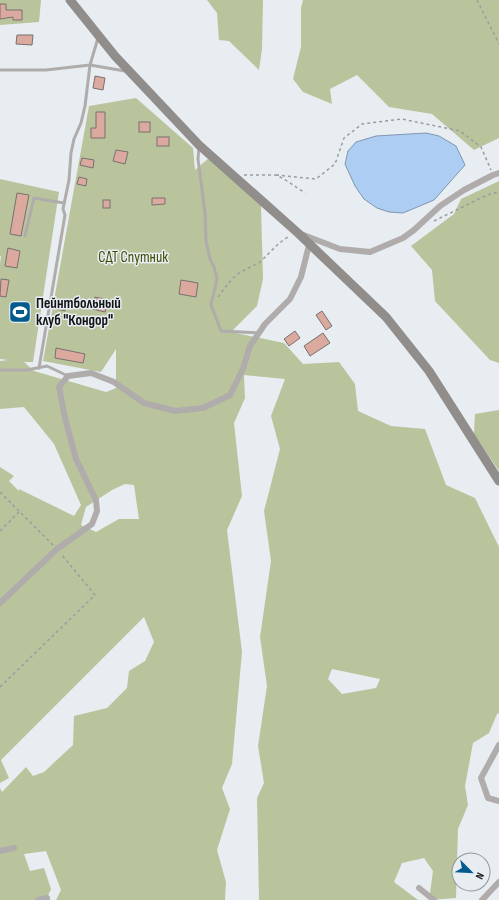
<svg xmlns="http://www.w3.org/2000/svg" width="499" height="900" font-family="'Sofia Sans Condensed',sans-serif">
<style>
.green{fill:#b9c49d;fill-rule:evenodd}
.water{fill:#adcdf2;stroke:#7e96b0}
.building{fill:#dca99f;stroke:#77716f}
.lines{fill:none;stroke-linecap:round;stroke-linejoin:round}
.path{stroke:#989da0;stroke-width:1.5;stroke-dasharray:3 3;stroke-linecap:butt}
.lane{stroke:#afacab;stroke-width:3}
.street{stroke:#afacab;stroke-width:6}
.secondary{stroke:#918d8b;stroke-width:9}
.labels{text-anchor:middle;stroke-width:3;stroke-linejoin:round;paint-order:stroke}
.park-label{font-size:15px;fill:#3c4900;stroke:#e7edf1}
.poi-label{font-size:15px;font-weight:bold;fill:#121416;stroke:#e7edf1;text-anchor:start}
</style>
<rect width="100%" height="100%" fill="#e7edf1"/>
<g class="green">
<path d="M 0,0 L 41,0 L 39,22 L 0,25 Z"/>
<path d="M 207,0 L 263,0 L 262,49 L 259,70 L 229,41 L 219,40 L 217,13 Z"/>
<path d="M 303,0 L 499,0 L 499,138 L 474,150 L 432,114 L 389,107 L 357,75 L 330,89 L 332,104 L 303,92 L 293,79 L 301,47 L 301,8 Z"/>
<path d="M 136,98 L 193,148 L 195,170 L 209,158 L 261,206 L 263,279 L 257,306 L 231,332 L 284,343 L 303,364 L 339,362 L 355,384 L 358,411 L 391,426 L 425,429 L 446,485 L 475,498 L 499,547 L 499,713 L 497,714 L 489,733 L 473,743 L 465,786 L 468,805 L 458,829 L 456,898 L 429,900 L 433,871 L 424,858 L 402,863 L 394,882 L 418,900 L 259,900 L 257,798 L 264,783 L 258,746 L 267,686 L 260,637 L 271,561 L 264,511 L 280,449 L 271,416 L 285,379 L 244,375 L 245,398 L 234,423 L 242,496 L 227,530 L 242,652 L 232,764 L 222,788 L 230,809 L 217,850 L 226,882 L 225,900 L 56,900 L 61,890 L 46,851 L 24,854 L 30,871 L 44,868 L 51,889 L 46,900 L 0,900 L 0,788 L 2,792 L 26,767 L 33,776 L 44,772 L 73,745 L 74,716 L 107,708 L 127,688 L 129,671 L 145,661 L 154,642 L 144,617 L 1,760 L 9,778 L 0,783 L 0,467 L 14,476 L 9,481 L 19,491 L 19,489 L 74,516 L 81,505 L 54,444 L 24,407 L 0,409 L 0,361 L 8,360 L 0,359 L 0,264 L 1,256 L 0,256 L 0,179 L 59,192 L 33,362 L 24,362 L 34,371 L 106,392 L 116,388 L 116,349 L 101,372 L 43,361 L 89,106 ZM 125,484 L 134,485 L 139,519 L 119,519 L 96,532 L 81,525 L 86,507 L 112,490 ZM 332,669 L 380,679 L 376,688 L 342,694 L 328,679 Z"/>
<path d="M 499,181 L 499,363 L 490,360 L 435,301 L 432,270 L 411,246 L 454,214 L 461,199 Z"/>
<path d="M 499,410 L 499,471 L 474,434 L 475,414 Z"/>
</g>
<path class="water" d="M 426,133 L 439,136 L 456,146 L 465,165 L 434,200 L 403,213 L 389,212 L 377,208 L 364,199 L 355,186 L 345,164 L 348,151 L 356,142 L 376,136 Z"/>
<g class="building">
<path d="M 0,4 L 6,4 L 6,10 L 22,10 L 22,20 L 13,20 L 13,17 L 0,19 Z"/>
<path d="M 17,35 L 33,35 L 32,45 L 16,44 Z"/>
<path d="M 95,76 L 105,78 L 103,90 L 93,88 Z"/>
<path d="M 96,112 L 105,112 L 105,138 L 91,138 L 91,128 L 96,128 Z"/>
<rect x="139" y="122" width="11" height="10"/>
<rect x="157" y="137" width="12" height="9"/>
<path d="M 116,150 L 128,152 L 125,164 L 113,161 Z"/>
<path d="M 82,158 L 94,160 L 93,168 L 80,165 Z"/>
<path d="M 79,177 L 87,179 L 86,186 L 77,184 Z"/>
<path d="M 17,193 L 29,195 L 21,236 L 10,234 Z"/>
<path d="M 152,198 L 165,198 L 165,204 L 152,205 Z"/>
<rect x="103" y="200" width="7" height="8"/>
<path d="M 8,248 L 20,251 L 17,268 L 5,266 Z"/>
<path d="M 1,279 L 9,280 L 6,297 L 0,296 Z"/>
<path d="M 181,280 L 198,283 L 196,297 L 179,294 Z"/>
<path d="M 95,297 L 108,300 L 105,312 L 92,309 Z"/>
<path d="M 59,302 L 66,303 L 65,311 L 57,309 Z"/>
<path d="M 322,311 L 332,326 L 326,330 L 316,315 Z"/>
<path d="M 295,331 L 300,338 L 289,346 L 284,339 Z"/>
<path d="M 323,333 L 330,343 L 310,356 L 304,346 Z"/>
<path d="M 56,348 L 85,354 L 83,363 L 55,358 Z"/>
</g>
<g class="lines">
<g class="path">
<path d="M 477,0 L 499,44"/>
<path d="M 244,175 L 276,175 L 284,179 L 305,193"/>
<path d="M 276,175 L 316,179 L 335,164 L 344,138 L 362,124 L 402,119 L 460,131 L 481,147 L 491,170"/>
<path d="M 434,221 L 487,195 L 499,192"/>
<path d="M 218,297 C 225,288 231,278 241,272 C 247,268 254,266 260,262 C 270,253 278,242 290,236"/>
<path d="M 0,492 L 53,545"/>
<path d="M 0,531 L 19,512"/>
<path d="M 0,687 L 95,595 L 61,554"/>
</g>
<g class="lane">
<path d="M 0,70 L 46,70 L 90,65 L 125,71"/>
<path d="M 199,147 L 198,159 L 205,213 L 206,241 L 210,259 L 214,267 L 217,279 L 211,305 L 221,331 L 259,333"/>
<path d="M 25,236 L 34,198 L 64,203"/>
<path d="M 39,368 L 65,215 L 63,209 L 69,180 L 71,153 L 74,139 L 81,123 L 85,106 L 90,65 L 98,38"/>
<path d="M 0,370 L 27,370 L 47,366 L 68,376"/>
</g>
<g class="street">
<path d="M 301,234 L 340,249 L 370,252 L 403,238 L 414,230 L 440,206 L 464,190 L 493,175 L 499,173"/>
<path d="M 0,603 L 57,549 L 92,524 L 97,511 L 96,500 L 76,459 L 65,418 L 59,387 L 68,376 L 91,373 L 114,382 L 144,403 L 175,411 L 203,408 L 230,395 L 243,369 L 250,346 L 265,324 L 290,299 L 301,277 L 309,245"/>
<path d="M 499,745 L 481,778 L 488,798 L 499,801"/>
<path d="M 0,851 L 14,848"/>
<path d="M 419,888 L 434,900"/>
<path d="M 38,900 L 47,898"/>
<path d="M 482,900 L 499,882"/>
</g>
<path class="secondary" d="M 70,0 L 115,56 L 199,145 L 298,233 L 386,317 L 429,371 L 499,481"/>
</g>
<defs>
<g id="stadium-square" transform="scale(1.15)"><rect x="-9" y="-9" width="18" height="18" rx="4" fill="#025b8c" stroke="#e7edf1"/><path d="M0-5a6.5 5 0 1 0 0 10a6.5 5 0 1 0 0-10ZM-3.5-1.8h7v3.6h-7Z" fill="#fff"/></g>
</defs>
<g fill-rule="evenodd">
<use href="#stadium-square" x="20" y="312"/>
</g>
<g class="labels">
<g class="park-label">
<text x="133" y="262">СДТ Спутник</text>
</g>
<g class="poi-label">
<text x="36" y="308">Пейнтбольный<tspan x="36" dy="17">клуб "Кондор"</tspan></text>
</g>
</g>
<g transform="translate(471 872) rotate(114)"><circle r="19" fill="#e7edf1" stroke="#929699"/>
<path d="M0-3L7 15L0 10L-7 15Z" fill="#025b8c"/>
<text y="-6" font-size="11" font-weight="bold" text-anchor="middle" fill="#121416">N</text>
</g>
</svg>
